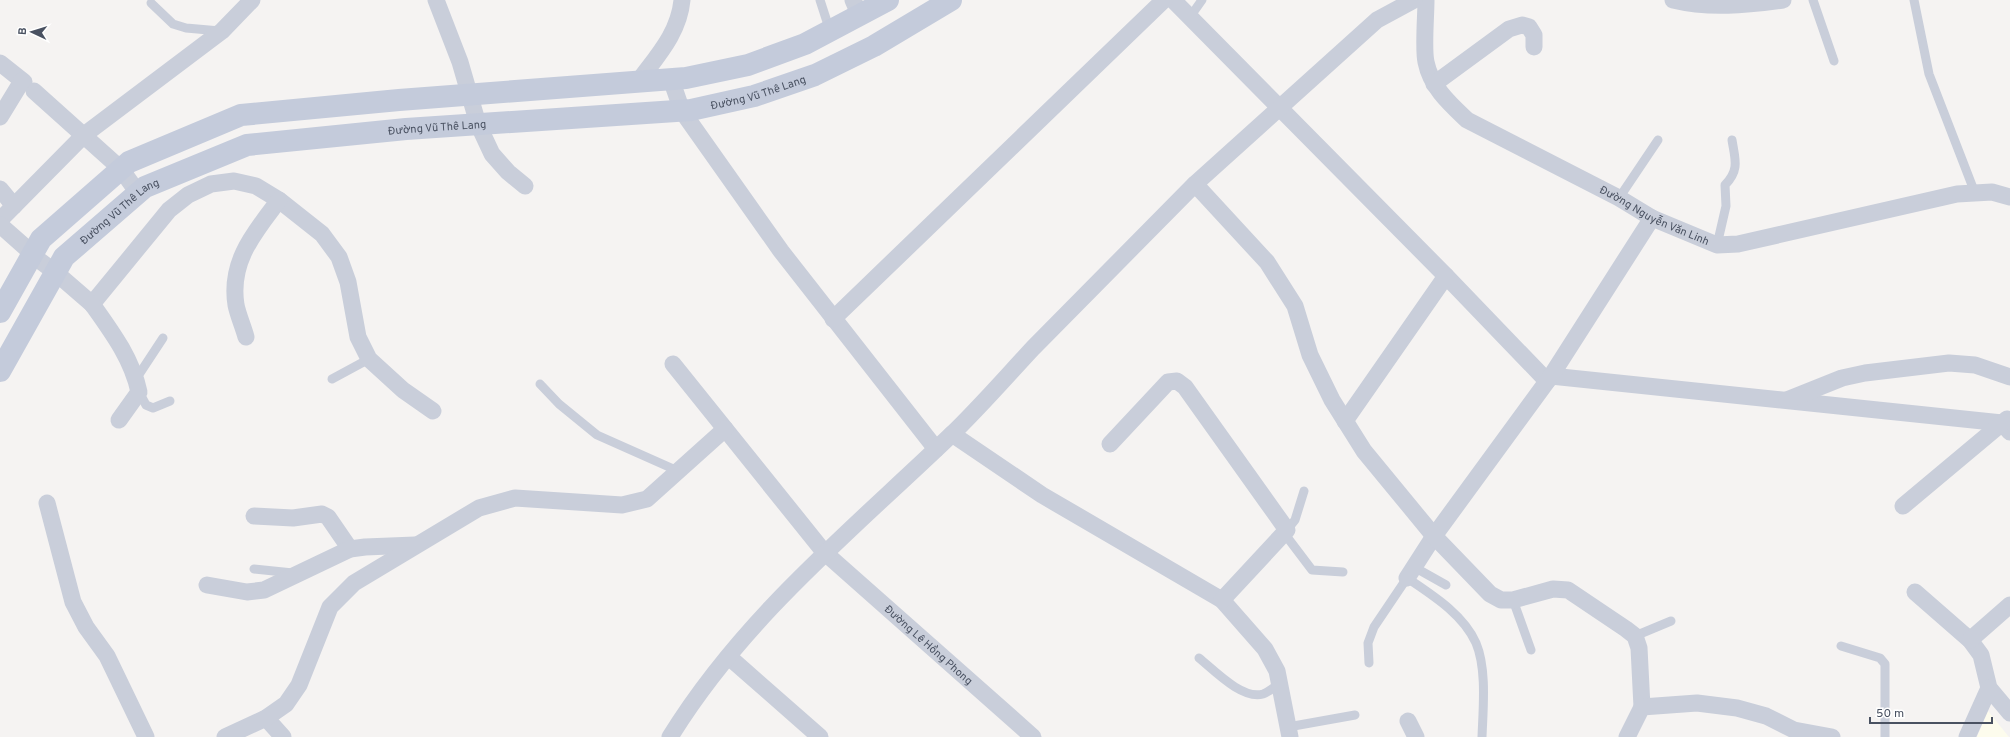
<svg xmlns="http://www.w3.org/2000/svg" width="2010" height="737" font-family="Overpass,sans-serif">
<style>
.commercial{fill:#fdfced}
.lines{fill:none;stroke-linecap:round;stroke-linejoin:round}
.lane{stroke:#c9ceda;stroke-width:9}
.street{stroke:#c9ceda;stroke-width:17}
.secondary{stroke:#c4cbdb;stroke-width:22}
.labels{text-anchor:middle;stroke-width:4;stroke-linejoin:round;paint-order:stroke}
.street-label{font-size:11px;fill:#495161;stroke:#fff}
</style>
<rect width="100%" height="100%" fill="#f5f3f2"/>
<path class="commercial" d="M 1988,711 L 2009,737 L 1977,737 Z"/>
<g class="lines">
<g class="lane">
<path d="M 820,0 L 830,31"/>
<path d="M 1813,0 L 1834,61"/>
<path d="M 1914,0 L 1929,74 L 1975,193"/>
<path d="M 151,3 L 173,24 L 186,28 L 220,31"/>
<path d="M 1190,17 L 1202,0"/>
<path d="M 1619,198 L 1658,140"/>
<path d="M 1717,245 L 1726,206 L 1725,185 C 1740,170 1735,159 1732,140"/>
<path d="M 136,379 L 163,338"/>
<path d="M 332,379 L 369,359"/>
<path d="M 540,384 L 559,404 L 597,435 L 678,471"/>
<path d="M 139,392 L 146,405 L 153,408 L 170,401"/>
<path d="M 1287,530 L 1295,520 L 1304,491"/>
<path d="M 1284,533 L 1312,570 L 1343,572"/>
<path d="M 1414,567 L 1446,585"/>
<path d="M 254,569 L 293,573"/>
<path d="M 1513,600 L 1531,650"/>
<path d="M 1635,636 L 1671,621"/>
<path d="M 1841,646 L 1880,658 L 1885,664 L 1885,737"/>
<path d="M 1199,658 C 1214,670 1242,700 1263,694 C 1269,692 1274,687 1279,684"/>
<path d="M 1369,663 L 1368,643 L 1374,627 L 1407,578 C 1432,595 1463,614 1476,643 C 1487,669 1483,709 1482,737"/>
<path d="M 1288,727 L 1355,715"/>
</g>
<g class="street">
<path d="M 436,0 L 460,62 L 478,124 L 492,154 L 508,172 L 525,186"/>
<path d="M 853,0 L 860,16"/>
<path d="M 1173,0 L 1446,276 L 1547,381"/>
<path id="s1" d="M 1426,0 C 1426,16 1423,49 1426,62 C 1431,87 1449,103 1467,120 L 1619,198 L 1652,218 L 1717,245 L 1738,244 L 1957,194 L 1992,192 L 2010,197"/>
<path d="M 1673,0 C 1710,9 1746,5 1783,0"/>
<path d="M 0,63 L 24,82"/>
<path d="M 671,79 L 682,111 L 781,251 L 936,449"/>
<path d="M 638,82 C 657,56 679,33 682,0"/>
<path d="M 1434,84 L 1509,29 L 1522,25 L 1529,27 L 1534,35 L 1534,47"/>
<path d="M 34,91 L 121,169 L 138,193"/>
<path d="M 0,117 L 22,81"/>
<path d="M 1195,184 L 1377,20 L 1414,0"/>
<path d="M 0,189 L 14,206"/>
<path d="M 0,220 L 84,135 L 222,31 L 252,0"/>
<path d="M 0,225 L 25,247 L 32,255 L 55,272 L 92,304 L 169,210 L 188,195 L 211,184 L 234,181 L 256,186 L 279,200 L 322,234 L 339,257 L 348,282 L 358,337 L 369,359 L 403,390 L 433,411"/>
<path d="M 92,304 C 112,332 132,359 139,392 L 119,420"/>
<path d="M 833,319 L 1164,0"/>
<path d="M 246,337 C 243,326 238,315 236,305 C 229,261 255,232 279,200"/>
<path id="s2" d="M 673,364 L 824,552 L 1033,737"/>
<path d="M 1551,376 L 2002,423 L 2010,432"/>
<path d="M 1787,400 L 1842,378 L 1865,373 L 1949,363 L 1975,365 L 2010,377"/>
<path d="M 1345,421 L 1446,276"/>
<path d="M 952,434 L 1042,495 L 1222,600 L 1265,649 L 1277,671 L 1290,737"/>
<path d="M 1110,444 L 1168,382 L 1177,381 L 1185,387 L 1287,530 L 1222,600"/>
<path d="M 47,503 L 73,602 L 86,627 L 107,656 L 146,737"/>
<path d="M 1903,506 L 2007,419"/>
<path d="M 254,516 L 293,518 L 322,514 L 328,517 L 350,549"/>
<path d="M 1407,578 L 1434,536 L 1551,376 L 1652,218"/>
<path d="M 207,585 L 247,592 L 264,590 L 350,549 L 365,547 L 415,545"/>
<path d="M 1915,592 L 1970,640 L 1981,655 L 1989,688 L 2010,713"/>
<path d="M 1970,640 L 2010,605"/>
<path d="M 729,657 L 820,737"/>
<path d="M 266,718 L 283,737"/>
<path d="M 1408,721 L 1416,737"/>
<path d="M 225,737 L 266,718 L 286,704 L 299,685 L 330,607 L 354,583 L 479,508 L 515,498 L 622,505 L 647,499 L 725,429"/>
<path d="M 670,737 C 744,617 851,531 951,435 C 980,407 1006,377 1033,348 C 1087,293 1141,239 1195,184 L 1267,262 L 1295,306 L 1310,355 L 1332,400 L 1364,451 L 1434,536 L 1490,594 L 1501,600 L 1513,600 L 1553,589 L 1568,590 L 1626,629 L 1635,636 L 1639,648 L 1642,707"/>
<path d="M 1627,737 L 1642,707 L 1697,703 L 1737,708 L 1766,716 L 1794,730 L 1832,737"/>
<path d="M 1967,737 L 1989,688"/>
</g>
<g class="secondary">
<path d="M 0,312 L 41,239 L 129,162 L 241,115 L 399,100 L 686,78 L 748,65 L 805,44 L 888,0"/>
<path id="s3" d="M 0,371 L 64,257 L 145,187 L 247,145 L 406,129 L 691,110 L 754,96 L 815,75 L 874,46 L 951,0"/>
</g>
</g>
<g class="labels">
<g class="street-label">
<text dy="4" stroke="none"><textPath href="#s3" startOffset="863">Đường Vũ Thê Lang</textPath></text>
<text dy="4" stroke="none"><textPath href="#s3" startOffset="539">Đường Vũ Thê Lang</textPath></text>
<text dy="4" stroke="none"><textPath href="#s3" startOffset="203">Đường Vũ Thê Lang</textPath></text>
<text dy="4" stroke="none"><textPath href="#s1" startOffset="345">Đường Nguyễn Văn Linh</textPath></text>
<text dy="4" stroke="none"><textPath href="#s2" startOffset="381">Đường Lê Hồng Phong</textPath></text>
</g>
</g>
<g transform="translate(32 32) rotate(274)" stroke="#ffffff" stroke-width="3" paint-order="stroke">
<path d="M0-3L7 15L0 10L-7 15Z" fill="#495161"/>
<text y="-6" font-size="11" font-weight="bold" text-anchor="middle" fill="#495161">B</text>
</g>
<path d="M1870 717v6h122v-6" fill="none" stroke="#495161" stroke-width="2"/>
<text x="1876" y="717" font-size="12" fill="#495161" stroke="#ffffff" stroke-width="3" paint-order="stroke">50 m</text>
</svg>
